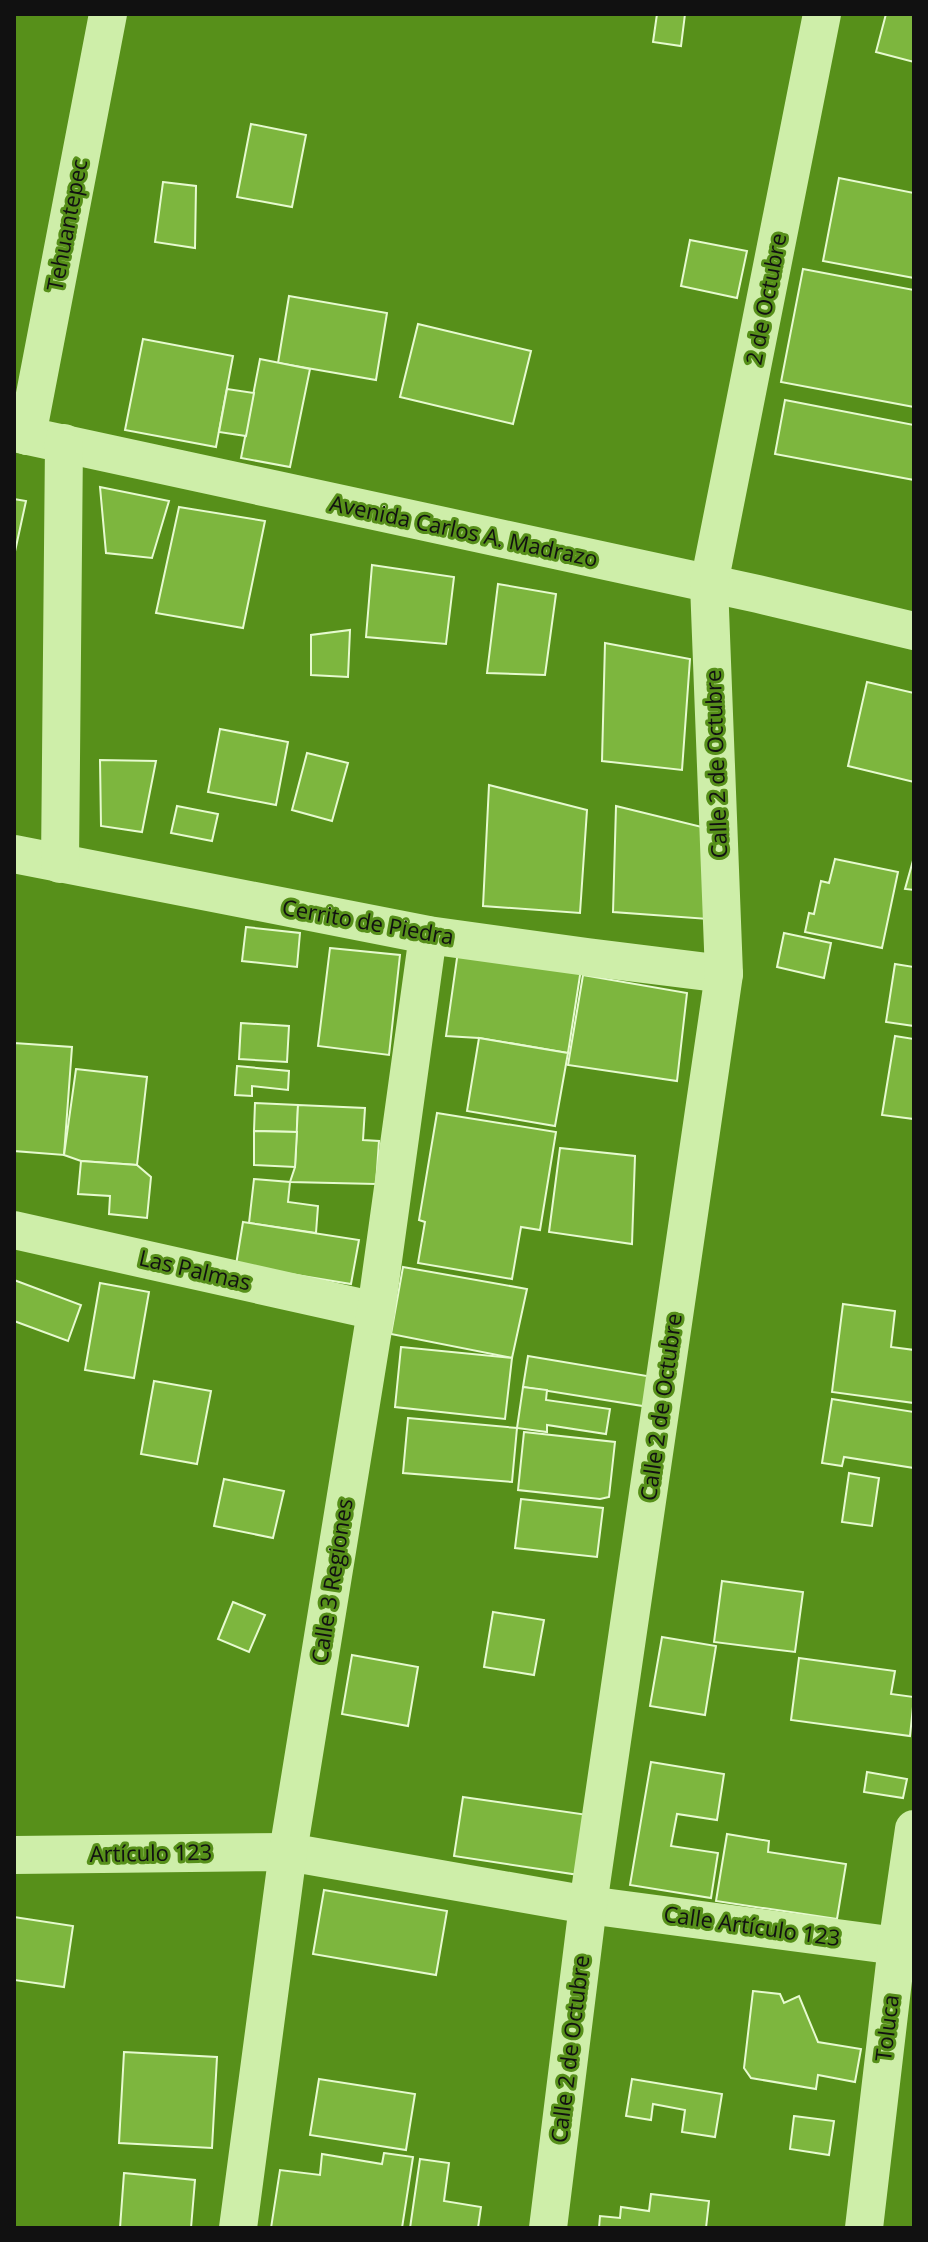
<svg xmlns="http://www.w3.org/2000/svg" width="928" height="2242" font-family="'Open Sans',sans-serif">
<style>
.building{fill:#7db63e;stroke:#e6facf;stroke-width:2}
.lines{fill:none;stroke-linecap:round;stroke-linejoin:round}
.street{stroke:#ceeea9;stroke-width:38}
.labels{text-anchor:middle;stroke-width:6;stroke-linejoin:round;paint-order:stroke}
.street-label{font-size:22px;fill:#111;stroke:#57901a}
</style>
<rect width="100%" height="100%" fill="#57901a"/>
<g class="building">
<path d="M 657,14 L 685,14 L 681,46 L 653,42 Z"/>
<path d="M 886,14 L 914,14 L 914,62 L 876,52 Z"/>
<path d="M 251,124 L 306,135 L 292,207 L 237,197 Z"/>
<path d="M 839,178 L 914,193 L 914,278 L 823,261 Z"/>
<path d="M 163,182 L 196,186 L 195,248 L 155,242 Z"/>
<path d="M 690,240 L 747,251 L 737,298 L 681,286 Z"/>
<path d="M 803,269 L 914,290 L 914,407 L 781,382 Z"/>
<path d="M 289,296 L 387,313 L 376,380 L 278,363 Z"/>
<path d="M 418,324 L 531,351 L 513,424 L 400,397 Z"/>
<path d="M 143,339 L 233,356 L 216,447 L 125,430 Z"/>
<path d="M 260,359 L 310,369 L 290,467 L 241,458 Z"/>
<path d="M 227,389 L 254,393 L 246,436 L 219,432 Z"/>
<path d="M 785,400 L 914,425 L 914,480 L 775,454 Z"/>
<path d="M 100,487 L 169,501 L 152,558 L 106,553 Z"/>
<path d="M 14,499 L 26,501 L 14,556 Z"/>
<path d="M 179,507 L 265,521 L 243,628 L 156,613 Z"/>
<path d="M 372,565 L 454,577 L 446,644 L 366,637 Z"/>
<path d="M 498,584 L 556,594 L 545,675 L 487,673 Z"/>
<path d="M 350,630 L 348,677 L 311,675 L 311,635 Z"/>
<path d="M 605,643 L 690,659 L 682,770 L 602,761 Z"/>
<path d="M 867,682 L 914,693 L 914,782 L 848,766 Z"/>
<path d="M 220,729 L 288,742 L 276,805 L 208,792 Z"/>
<path d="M 307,753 L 348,763 L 332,821 L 292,810 Z"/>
<path d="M 100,760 L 156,761 L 142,832 L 101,826 Z"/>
<path d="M 489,785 L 587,810 L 580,913 L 483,906 Z"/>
<path d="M 177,806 L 218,814 L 212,841 L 171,833 Z"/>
<path d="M 616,806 L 706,828 L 708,919 L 613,912 Z"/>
<path d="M 914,857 L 914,890 L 905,889 Z"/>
<path d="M 835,859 L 898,872 L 882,948 L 805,932 L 809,913 L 814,914 L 821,881 L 829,883 Z"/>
<path d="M 246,927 L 300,933 L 297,967 L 242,961 Z"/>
<path d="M 784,933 L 831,943 L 824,978 L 777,967 Z"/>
<path d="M 330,948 L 400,955 L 389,1055 L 318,1046 Z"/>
<path d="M 458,951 L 581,969 L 568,1053 L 479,1038 L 446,1036 Z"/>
<path d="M 895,964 L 914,967 L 914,1026 L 886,1022 Z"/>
<path d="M 583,975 L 687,993 L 677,1081 L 568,1065 Z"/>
<path d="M 241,1023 L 289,1026 L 287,1062 L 239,1059 Z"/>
<path d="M 895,1036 L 914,1039 L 914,1119 L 882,1115 Z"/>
<path d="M 479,1038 L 568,1053 L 555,1126 L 467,1111 Z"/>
<path d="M 14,1043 L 72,1047 L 64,1155 L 14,1151 Z"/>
<path d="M 237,1066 L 289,1071 L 288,1090 L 252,1086 L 252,1096 L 235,1095 Z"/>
<path d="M 76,1069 L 147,1077 L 137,1165 L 81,1161 L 64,1155 Z"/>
<path d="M 255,1103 L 298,1105 L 297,1132 L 254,1131 Z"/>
<path d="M 298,1105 L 365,1108 L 363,1140 L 379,1141 L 376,1184 L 290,1182 L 295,1167 Z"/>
<path d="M 437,1113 L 556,1132 L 540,1230 L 521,1227 L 512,1279 L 418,1263 L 425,1222 L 419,1220 Z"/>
<path d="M 254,1131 L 297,1132 L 295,1167 L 254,1165 Z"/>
<path d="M 560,1148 L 635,1156 L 632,1244 L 549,1232 Z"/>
<path d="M 81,1161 L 137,1165 L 151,1177 L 147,1218 L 109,1214 L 110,1196 L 78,1194 Z"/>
<path d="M 254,1179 L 290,1182 L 288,1202 L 318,1206 L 316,1233 L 249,1223 Z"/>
<path d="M 243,1222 L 359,1240 L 351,1284 L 236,1265 Z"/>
<path d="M 403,1267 L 527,1289 L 512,1358 L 391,1334 Z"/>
<path d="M 14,1280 L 81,1305 L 68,1341 L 14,1321 Z"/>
<path d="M 100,1283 L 149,1292 L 134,1378 L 85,1370 Z"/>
<path d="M 843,1304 L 895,1311 L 891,1347 L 914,1350 L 914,1403 L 832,1392 Z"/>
<path d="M 401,1347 L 512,1358 L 505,1419 L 395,1407 Z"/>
<path d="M 528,1356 L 653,1377 L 649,1407 L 523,1387 Z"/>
<path d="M 154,1381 L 211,1391 L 197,1464 L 141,1454 Z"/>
<path d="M 523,1387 L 547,1390 L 546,1400 L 610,1409 L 606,1434 L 547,1425 L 547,1432 L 517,1428 Z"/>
<path d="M 832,1399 L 914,1412 L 914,1468 L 844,1457 L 842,1466 L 822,1463 Z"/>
<path d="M 408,1418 L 517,1428 L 512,1482 L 403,1473 Z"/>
<path d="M 524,1432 L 615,1442 L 609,1497 L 600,1499 L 518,1490 Z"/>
<path d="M 849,1473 L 879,1478 L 872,1526 L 842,1522 Z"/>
<path d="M 224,1479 L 284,1491 L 273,1538 L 214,1526 Z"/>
<path d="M 521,1499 L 603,1508 L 597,1557 L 515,1548 Z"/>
<path d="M 722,1581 L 803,1592 L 795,1652 L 714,1642 Z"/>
<path d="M 233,1602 L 265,1615 L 249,1652 L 218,1639 Z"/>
<path d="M 493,1612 L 544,1620 L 534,1675 L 484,1667 Z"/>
<path d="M 662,1637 L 716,1646 L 705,1715 L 650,1706 Z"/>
<path d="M 352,1655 L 418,1667 L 408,1726 L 342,1714 Z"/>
<path d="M 799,1658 L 895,1671 L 891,1694 L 914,1697 L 910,1736 L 791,1720 Z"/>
<path d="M 651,1762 L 724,1774 L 717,1820 L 677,1814 L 671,1846 L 718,1853 L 711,1898 L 630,1885 Z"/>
<path d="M 867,1772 L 907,1779 L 903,1798 L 864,1792 Z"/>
<path d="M 463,1797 L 588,1815 L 579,1875 L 454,1856 Z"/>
<path d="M 727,1834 L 769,1841 L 768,1852 L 846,1864 L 837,1919 L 716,1901 Z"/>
<path d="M 324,1890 L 447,1911 L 436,1975 L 313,1954 Z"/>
<path d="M 14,1917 L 73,1926 L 64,1987 L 14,1980 Z"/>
<path d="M 753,1991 L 780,1994 L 784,2003 L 799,1996 L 818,2042 L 861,2049 L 855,2082 L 818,2075 L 816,2089 L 751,2078 L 744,2068 Z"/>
<path d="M 124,2052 L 217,2057 L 212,2148 L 119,2143 Z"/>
<path d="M 319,2079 L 415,2094 L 406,2150 L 310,2135 Z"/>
<path d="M 632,2079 L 722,2094 L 715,2137 L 682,2132 L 685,2110 L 653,2104 L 651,2120 L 626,2116 Z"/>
<path d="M 794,2116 L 834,2121 L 829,2155 L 790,2149 Z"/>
<path d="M 384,2153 L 413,2157 L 402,2228 L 271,2228 L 280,2170 L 320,2175 L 322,2154 L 382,2164 Z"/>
<path d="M 420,2159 L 449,2163 L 444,2201 L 481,2207 L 478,2228 L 410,2228 Z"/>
<path d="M 124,2173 L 195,2180 L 191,2228 L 120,2228 Z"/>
<path d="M 651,2194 L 709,2201 L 706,2228 L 599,2228 L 600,2216 L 620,2218 L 621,2207 L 649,2211 Z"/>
</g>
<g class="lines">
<g class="street">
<path d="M 14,433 L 758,594 L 914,631"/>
<path d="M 27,436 L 108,14"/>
<path d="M 14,854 L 428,935 L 587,957 L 724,974"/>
<path d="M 60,864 L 64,443"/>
<path d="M 14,1230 L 376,1311"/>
<path d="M 14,1855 L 288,1852 L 588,1905 L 897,1946 L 906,1951 L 914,1952"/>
<path d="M 238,2228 L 288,1852 L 376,1311 L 428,935"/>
<path d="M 548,2228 L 588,1905 L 724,974 L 709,584 L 822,14"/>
<path d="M 864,2228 L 897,1946 L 914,1829"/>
</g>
</g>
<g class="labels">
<g class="street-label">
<text transform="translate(67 225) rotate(-79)" y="8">Tehuantepec</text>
<text transform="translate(766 299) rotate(-79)" y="8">2 de Octubre</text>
<text transform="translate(464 531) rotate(12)" y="8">Avenida Carlos A. Madrazo</text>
<text transform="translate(716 764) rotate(-92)" y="8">Calle 2 de Octubre</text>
<text transform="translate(368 922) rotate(10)" y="8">Cerrito de Piedra</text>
<text transform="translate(195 1270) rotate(13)" y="8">Las Palmas</text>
<text transform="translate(661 1407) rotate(-82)" y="8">Calle 2 de Octubre</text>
<text transform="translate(332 1581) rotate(-81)" y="8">Calle 3 Regiones</text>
<text transform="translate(151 1853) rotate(-1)" y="8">Artículo 123</text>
<text transform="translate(752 1926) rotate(8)" y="8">Calle Artículo 123</text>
<text transform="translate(887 2028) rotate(-83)" y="8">Toluca</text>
<text transform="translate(570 2049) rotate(-83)" y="8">Calle 2 de Octubre</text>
</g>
</g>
<rect width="928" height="2242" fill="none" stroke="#111111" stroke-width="32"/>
</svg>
